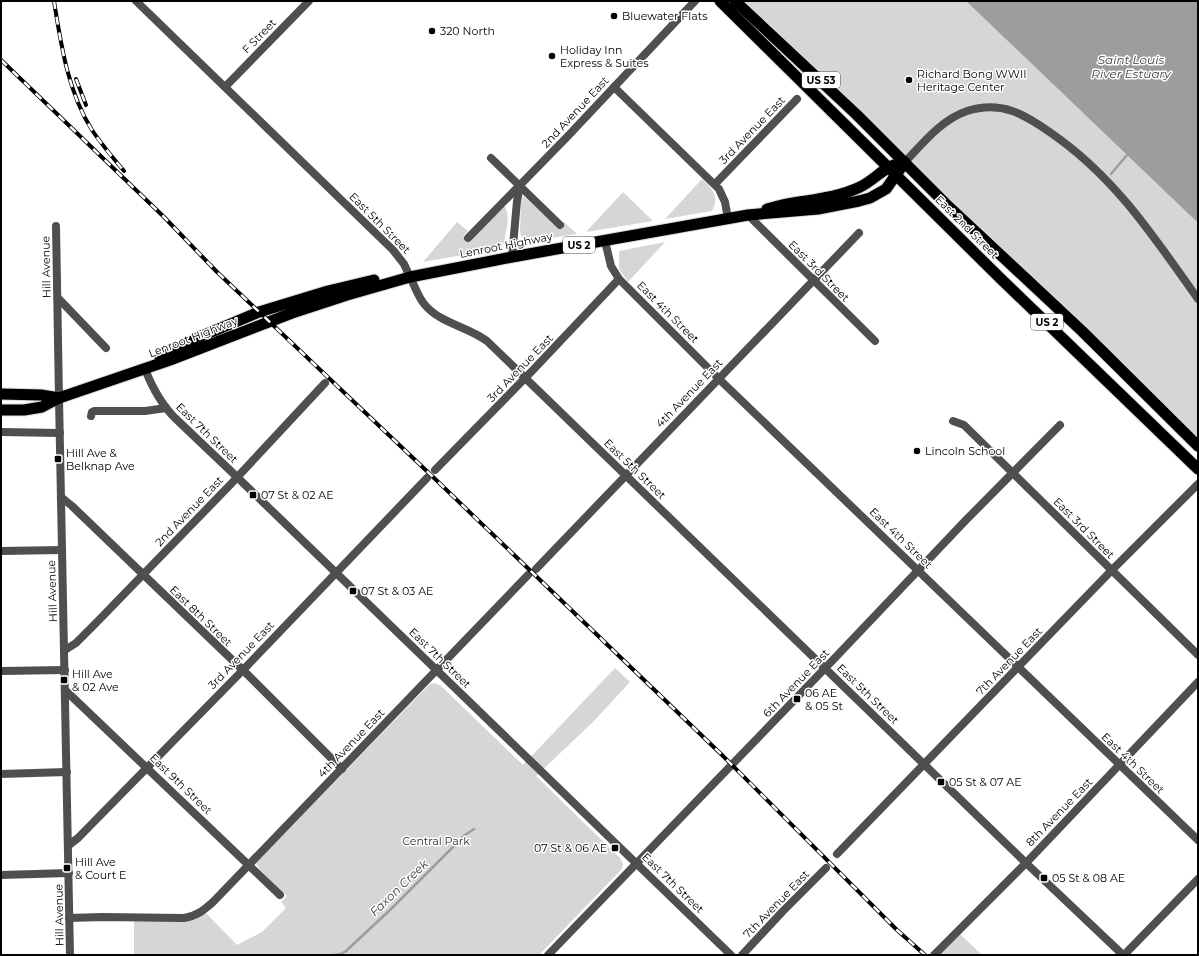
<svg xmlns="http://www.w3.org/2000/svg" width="1199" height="956" font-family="Montserrat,sans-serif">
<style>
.green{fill:#d6d6d6}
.water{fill:#9d9d9d}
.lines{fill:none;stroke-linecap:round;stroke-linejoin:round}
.stream{stroke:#9d9d9d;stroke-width:2.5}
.trunk-casing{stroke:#dbdbdb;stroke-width:13}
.minor{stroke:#4f4f4f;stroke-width:8}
.tertiary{stroke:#4f4f4f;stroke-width:8}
.trunk{stroke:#000;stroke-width:11}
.rail-casing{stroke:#000;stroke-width:4}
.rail{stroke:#fff;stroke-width:2.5;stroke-dasharray:8;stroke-linecap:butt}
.poi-dot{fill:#000;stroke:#fff;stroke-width:1.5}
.labels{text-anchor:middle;stroke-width:3;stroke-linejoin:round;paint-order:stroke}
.shield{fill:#fff;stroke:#4c4c4c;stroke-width:1}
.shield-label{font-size:10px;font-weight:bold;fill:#000}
.poi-label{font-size:11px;fill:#000;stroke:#fff;text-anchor:start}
.street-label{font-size:11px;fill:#000;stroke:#fff}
.park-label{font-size:11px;fill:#2d2d2d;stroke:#fff}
.water-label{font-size:12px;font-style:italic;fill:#3e3e3e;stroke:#fff}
</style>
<rect width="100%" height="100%" fill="#fff"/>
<g class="green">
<path d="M 740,1 L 966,1 L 1198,223 L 1198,440 L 891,143 Z"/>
<path d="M 702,179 C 712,188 720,197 712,211 L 665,219 Z"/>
<path d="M 623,192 L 653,221 L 586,232 Z"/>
<path d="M 523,196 L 558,227 L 564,222 L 577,234 L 526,242 L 521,236 L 520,231 L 521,202 Z"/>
<path d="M 503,207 L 505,207 C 511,215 505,239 502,248 L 423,262 L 457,222 L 468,231 L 463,236 L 469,241 Z"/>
<path d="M 665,242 L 628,282 L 619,269 L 619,251 Z"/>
<path d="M 615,668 L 630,682 L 593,722 L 536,776 L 620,858 L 623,864 L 622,869 L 539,955 L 134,955 L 134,920 L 195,920 L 206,913 L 237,945 L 262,932 L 286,908 L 281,902 L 287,896 L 260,870 L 256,863 L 429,685 L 434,683 L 440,685 L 523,765 Z"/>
<path d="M 960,934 L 982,955 L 939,955 Z"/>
</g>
<path class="water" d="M 966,1 L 1198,1 L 1198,223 Z"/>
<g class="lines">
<g class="stream">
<path d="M 1111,174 L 1127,155"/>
<path d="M 334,955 L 341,954 L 346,951 L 390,910 L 465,835 L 474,829"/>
</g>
<g class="trunk-casing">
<g id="trunk">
<path d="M 720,1 L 1001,279 L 1198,469"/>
<path d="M 735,1 L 856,114 L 945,203 L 1082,331 L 1198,446"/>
<path d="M 767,209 L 778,206 C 805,200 835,199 860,187 C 873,181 881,170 894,165"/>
<path d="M 160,358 L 202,336 L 259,312 L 328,291 L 374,280"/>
<path d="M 1,394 L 41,395 L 59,398"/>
<path d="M 1,410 L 24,410 L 42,407 L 59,398 L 170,360 L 292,313 L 347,295 L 410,277 L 512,257 L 748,215 L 818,209 L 859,201 L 870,198 L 886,189 L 905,162"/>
</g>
</g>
<g class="minor">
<path d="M 136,1 L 393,250 L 404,264 L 410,277"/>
<path d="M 225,87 L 309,1"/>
<path d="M 614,87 L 719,189 L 725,202 L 728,219"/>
<path d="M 491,158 L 560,225"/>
<path d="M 905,162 C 923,143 941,120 967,111 C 1001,100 1024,114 1051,133 C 1115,177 1154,237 1198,299"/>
<path d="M 715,184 L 797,99"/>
<path d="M 748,215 L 875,341"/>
<path d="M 56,226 L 59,398"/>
<path d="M 468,238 L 567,137 L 695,1"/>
<path d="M 605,241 L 611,266 L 619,279 L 718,378 L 1198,840"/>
<path d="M 512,257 L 517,201 L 520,186"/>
<path d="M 58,298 L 106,348"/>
<path d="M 145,369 C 152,387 161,404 175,418 L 237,477 L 731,955"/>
<path d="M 91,416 L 92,412 L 94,411 L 145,411 L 166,408"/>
<path d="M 953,421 L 964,425 L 1198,655"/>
<path d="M 1,432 L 60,433"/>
<path d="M 435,470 L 532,371 L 619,279"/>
<path d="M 61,497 L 72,506 L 249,676 L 342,769"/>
<path d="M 1,551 L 62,550"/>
<path d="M 536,569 L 859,233"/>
<path d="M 65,650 L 76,643 L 96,623 L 229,486 L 325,383"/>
<path d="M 1,671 L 65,670"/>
<path d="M 65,690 L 280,895"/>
<path d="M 1,774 L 67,772"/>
<path d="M 69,845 L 78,838 L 243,670 L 427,478"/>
<path d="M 837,854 L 1111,571 L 1198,484"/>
<path d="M 1,875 L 69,873"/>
<path d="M 69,918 L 102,917 L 184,918 C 197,916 204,910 213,902 L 528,575"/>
<path d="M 548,955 L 832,661 L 965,521 L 1060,425"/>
<path d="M 742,955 L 783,911 L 826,868"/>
<path d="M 934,955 L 1026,863 L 1198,682"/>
<path d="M 1124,955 L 1198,879"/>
</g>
<g class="tertiary">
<path d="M 410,277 C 415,286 418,297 425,305 C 440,323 468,327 487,341 L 1026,863 L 1123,955"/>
<path d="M 59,398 L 70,955"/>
</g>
<use href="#trunk" class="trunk"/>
<g class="rail-casing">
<g id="rail">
<path d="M 54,1 C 61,45 68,92 92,130 C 102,145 113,158 124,171"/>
<path d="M 1,60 L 164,217 L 217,272 L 432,476 L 722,755 L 897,930 L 925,955"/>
<path d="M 76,79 L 86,105"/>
</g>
</g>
<use href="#rail" class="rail"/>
</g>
<g class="poi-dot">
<circle cx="614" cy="16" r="4"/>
<circle cx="432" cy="31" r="4"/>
<circle cx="552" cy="56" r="4"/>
<circle cx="909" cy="80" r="4"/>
<circle cx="917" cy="451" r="4"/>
<rect x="54" y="455" width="8" height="8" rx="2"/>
<rect x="249" y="491" width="8" height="8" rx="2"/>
<rect x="349" y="587" width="8" height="8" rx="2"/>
<rect x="60" y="676" width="8" height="8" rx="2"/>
<rect x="793" y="695" width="8" height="8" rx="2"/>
<rect x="937" y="778" width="8" height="8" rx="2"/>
<rect x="611" y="844" width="8" height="8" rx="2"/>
<rect x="63" y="864" width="8" height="8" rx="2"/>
<rect x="1040" y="874" width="8" height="8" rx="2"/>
</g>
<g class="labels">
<g class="shield">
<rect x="802" y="72" width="38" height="16" rx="3"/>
<rect x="563" y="237" width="32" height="16" rx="3"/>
<rect x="1031" y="314" width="32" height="16" rx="3"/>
</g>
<g class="shield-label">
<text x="821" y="84">US 53</text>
<text x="579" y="249">US 2</text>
<text x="1047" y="326">US 2</text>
</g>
<g class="poi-label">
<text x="622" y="20">Bluewater Flats</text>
<text x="440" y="35">320 North</text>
<text x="560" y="54">Holiday Inn<tspan x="560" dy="13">Express &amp; Suites</tspan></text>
<text x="917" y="78">Richard Bong WWII<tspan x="917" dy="13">Heritage Center</tspan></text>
<text x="925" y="455">Lincoln School</text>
<text x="66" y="457">Hill Ave &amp;<tspan x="66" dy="13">Belknap Ave</tspan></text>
<text x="261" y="499">07 St &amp; 02 AE</text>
<text x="361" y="595">07 St &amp; 03 AE</text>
<text x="72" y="678">Hill Ave<tspan x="72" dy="13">&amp; 02 Ave</tspan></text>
<text x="805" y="697">06 AE<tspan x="805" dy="13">&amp; 05 St</tspan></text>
<text x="949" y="786">05 St &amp; 07 AE</text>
<text x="607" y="852" text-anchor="end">07 St &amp; 06 AE</text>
<text x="75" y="866">Hill Ave<tspan x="75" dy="13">&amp; Court E</tspan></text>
<text x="1052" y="882">05 St &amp; 08 AE</text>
</g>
<g class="street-label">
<text transform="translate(259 36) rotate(-46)" y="4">F Street</text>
<text transform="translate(575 112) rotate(-47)" y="4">2nd Avenue East</text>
<text transform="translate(752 130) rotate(-46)" y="4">3rd Avenue East</text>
<text transform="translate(380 223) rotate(45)" y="4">East 5th Street</text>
<text transform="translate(967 227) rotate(45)" y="4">East 2nd Street</text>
<text transform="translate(506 245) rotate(-11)" y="4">Lenroot Highway</text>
<text transform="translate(46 267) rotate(-91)" y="4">Hill Avenue</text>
<text transform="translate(819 271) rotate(45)" y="4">East 3rd Street</text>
<text transform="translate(668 312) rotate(45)" y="4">East 4th Street</text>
<text transform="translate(193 337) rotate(-21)" y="4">Lenroot Highway</text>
<text transform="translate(520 368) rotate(-46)" y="4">3rd Avenue East</text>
<text transform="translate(689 393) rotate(-46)" y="4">4th Avenue East</text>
<text transform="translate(207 433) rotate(44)" y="4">East 7th Street</text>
<text transform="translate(635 469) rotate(44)" y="4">East 5th Street</text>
<text transform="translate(189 511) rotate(-46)" y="4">2nd Avenue East</text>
<text transform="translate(1084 528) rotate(45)" y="4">East 3rd Street</text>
<text transform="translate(901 538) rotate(44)" y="4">East 4th Street</text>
<text transform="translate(52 591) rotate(-92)" y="4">Hill Avenue</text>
<text transform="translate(201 616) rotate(44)" y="4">East 8th Street</text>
<text transform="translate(241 655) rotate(-46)" y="4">3rd Avenue East</text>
<text transform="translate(440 658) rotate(44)" y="4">East 7th Street</text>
<text transform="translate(1009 661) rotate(-46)" y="4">7th Avenue East</text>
<text transform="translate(796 683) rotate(-46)" y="4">6th Avenue East</text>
<text transform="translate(868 694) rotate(44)" y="4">East 5th Street</text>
<text transform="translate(351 743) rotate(-46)" y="4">4th Avenue East</text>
<text transform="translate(1133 763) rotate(44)" y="4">East 4th Street</text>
<text transform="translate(181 784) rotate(44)" y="4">East 9th Street</text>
<text transform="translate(1059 812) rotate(-46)" y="4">8th Avenue East</text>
<text transform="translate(673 883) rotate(44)" y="4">East 7th Street</text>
<text transform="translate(776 904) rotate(-46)" y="4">7th Avenue East</text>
<text transform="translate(59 915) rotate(-91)" y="4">Hill Avenue</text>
</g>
<g class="park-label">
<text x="436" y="845">Central Park</text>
</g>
<g class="water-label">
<text x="1131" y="64">Saint Louis<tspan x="1131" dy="14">River Estuary</tspan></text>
<text transform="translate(399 888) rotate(-44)" y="4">Faxon Creek</text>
</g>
</g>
<rect width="1199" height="956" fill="none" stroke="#000000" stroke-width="4"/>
</svg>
